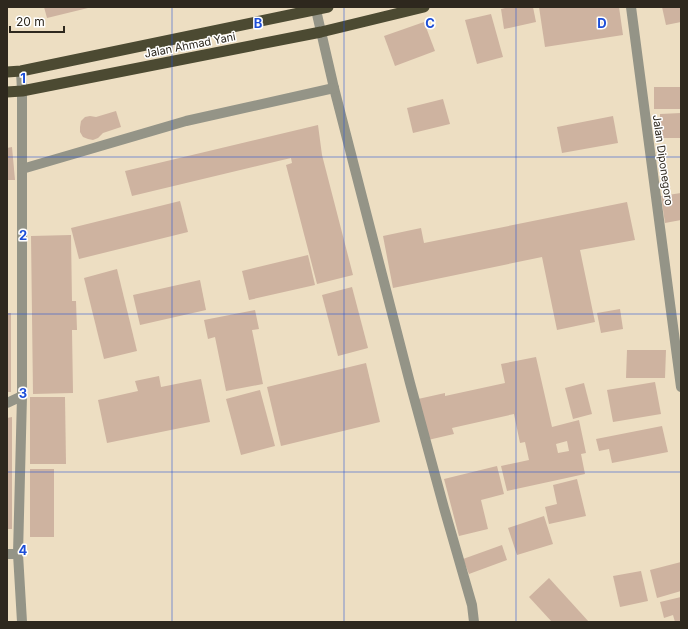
<svg xmlns="http://www.w3.org/2000/svg" width="688" height="629" font-family="Inter,sans-serif">
<style>
.building{fill:#ceb3a0;fill-rule:evenodd}
.lines{fill:none;stroke-linecap:round;stroke-linejoin:round}
.minor{stroke:#949487;stroke-width:10}
.tertiary{stroke:#949487;stroke-width:10}
.trunk{stroke:#4c4a32;stroke-width:11}
.grid{fill:none;stroke:#1d4ed8;stroke-width:1;stroke-opacity:0.55}
.labels{text-anchor:middle;stroke-width:3;stroke-linejoin:round;paint-order:stroke}
.street-label{font-size:11px;fill:#2e281e;stroke:#fff}
.grid-label{font-size:13px;text-anchor:middle;font-weight:bold;fill:#1d4ed8;stroke:#fff;stroke-width:3;stroke-linejoin:round;paint-order:stroke}
</style>
<rect width="100%" height="100%" fill="#eddec2"/>
<g class="building">
<path d="M 44,7 L 88,7 L 88,8 L 47,18 Z"/>
<path d="M 509,7 L 533,7 L 536,22 L 504,29 L 501,9 Z"/>
<path d="M 539,7 L 619,7 L 623,35 L 545,47 Z"/>
<path d="M 662,7 L 681,7 L 681,22 L 666,25 Z"/>
<path d="M 491,14 L 503,57 L 477,64 L 465,20 Z"/>
<path d="M 424,22 L 435,51 L 395,66 L 384,36 Z"/>
<rect x="654" y="87" width="27" height="22"/>
<path d="M 443,99 L 450,124 L 413,133 L 407,108 Z"/>
<path d="M 116,111 L 121,127 L 103,133 L 98,138 L 93,140 L 88,139 L 83,137 L 80,132 L 80,127 L 81,121 L 85,117 L 90,116 L 96,117 Z"/>
<path d="M 681,113 L 681,138 L 660,138 L 660,114 Z"/>
<path d="M 613,116 L 618,143 L 562,153 L 557,127 Z"/>
<path d="M 318,125 L 322,155 L 353,275 L 317,284 L 286,165 L 292,163 L 291,158 L 132,196 L 125,171 Z"/>
<path d="M 12,147 L 15,180 L 7,180 L 7,148 Z"/>
<path d="M 681,193 L 681,220 L 665,223 L 661,196 Z"/>
<path d="M 180,201 L 188,232 L 79,259 L 71,228 Z"/>
<path d="M 627,202 L 635,240 L 580,250 L 595,322 L 557,330 L 542,257 L 393,288 L 383,236 L 421,228 L 424,243 Z"/>
<path d="M 71,235 L 72,301 L 76,301 L 77,330 L 72,330 L 73,393 L 33,394 L 31,236 Z"/>
<path d="M 308,255 L 315,285 L 249,300 L 242,271 Z"/>
<path d="M 117,269 L 137,351 L 104,359 L 84,278 Z"/>
<path d="M 200,280 L 206,310 L 140,325 L 133,295 Z"/>
<path d="M 352,287 L 368,348 L 338,356 L 322,295 Z"/>
<path d="M 620,309 L 623,329 L 601,333 L 597,313 Z"/>
<path d="M 255,310 L 259,329 L 252,330 L 263,384 L 226,391 L 215,337 L 208,339 L 204,320 Z"/>
<rect x="7" y="313" width="4" height="79"/>
<path d="M 627,350 L 666,350 L 665,378 L 626,378 Z"/>
<path d="M 536,357 L 552,427 L 579,420 L 586,453 L 581,454 L 585,474 L 507,491 L 501,466 L 529,460 L 525,442 L 520,443 L 514,414 L 452,428 L 454,434 L 428,440 L 418,399 L 445,393 L 445,396 L 505,383 L 501,364 ZM 567,441 L 569,451 L 558,453 L 556,444 Z"/>
<path d="M 366,363 L 380,422 L 281,446 L 267,387 Z"/>
<path d="M 159,376 L 161,387 L 201,379 L 210,422 L 107,443 L 98,400 L 138,391 L 135,381 Z"/>
<path d="M 655,382 L 661,414 L 613,422 L 607,390 Z"/>
<path d="M 584,383 L 592,414 L 573,419 L 565,388 Z"/>
<path d="M 260,390 L 275,446 L 241,455 L 226,399 Z"/>
<path d="M 30,397 L 65,397 L 66,464 L 30,464 Z"/>
<path d="M 12,417 L 12,529 L 7,529 L 7,418 Z"/>
<path d="M 662,426 L 668,452 L 612,463 L 609,449 L 599,451 L 596,439 Z"/>
<path d="M 497,466 L 504,494 L 481,500 L 488,529 L 459,536 L 444,479 Z"/>
<rect x="30" y="469" width="24" height="68"/>
<path d="M 577,479 L 586,516 L 549,524 L 545,507 L 557,504 L 553,485 Z"/>
<path d="M 544,516 L 553,544 L 517,555 L 508,528 Z"/>
<path d="M 502,545 L 507,560 L 469,574 L 463,559 Z"/>
<path d="M 681,562 L 681,591 L 657,598 L 650,570 Z"/>
<path d="M 641,571 L 648,601 L 620,607 L 613,576 Z"/>
<path d="M 549,578 L 589,622 L 552,622 L 529,597 Z"/>
<path d="M 681,597 L 681,622 L 675,622 L 673,615 L 664,618 L 660,602 Z"/>
</g>
<g class="lines">
<g class="minor">
<path d="M 316,10 L 334,88 L 410,383 L 444,508 L 472,605 L 474,622"/>
<path d="M 21,71 L 22,91 L 22,396 L 18,554 L 22,622"/>
<path d="M 22,169 L 186,121 L 334,88"/>
<path d="M 7,403 L 22,396"/>
<path d="M 7,554 L 18,554"/>
</g>
<path class="tertiary" d="M 631,7 L 681,387"/>
<g class="trunk">
<path d="M 7,72 L 21,71 L 328,7"/>
<path d="M 7,92 L 22,91 L 321,32 L 424,7"/>
</g>
</g>
<path class="grid" d="M 172,7 L 172,622M 344,7 L 344,622M 516,7 L 516,622M 7,157 L 681,157M 7,314 L 681,314M 7,472 L 681,472"/>
<g class="labels">
<g class="street-label">
<text transform="translate(190 45) rotate(-11)" y="4">Jalan Ahmad Yani</text>
<text transform="translate(663 160) rotate(82)" y="4">Jalan Diponegoro</text>
</g>
</g>
<g class="grid-label">
<text x="258" y="28">B</text>
<text x="430" y="28">C</text>
<text x="602" y="28">D</text>
<text x="23" y="83">1</text>
<text x="23" y="240">2</text>
<text x="23" y="398">3</text>
<text x="23" y="555">4</text>
</g>
<rect width="688" height="629" fill="none" stroke="#2e281e" stroke-width="16"/>
<path d="M10 26v6h54v-6" fill="none" stroke="#2e281e" stroke-width="2"/>
<text x="16" y="26" font-size="12" fill="#2e281e" stroke="#ffffff" stroke-width="3" paint-order="stroke">20 m</text>
</svg>
